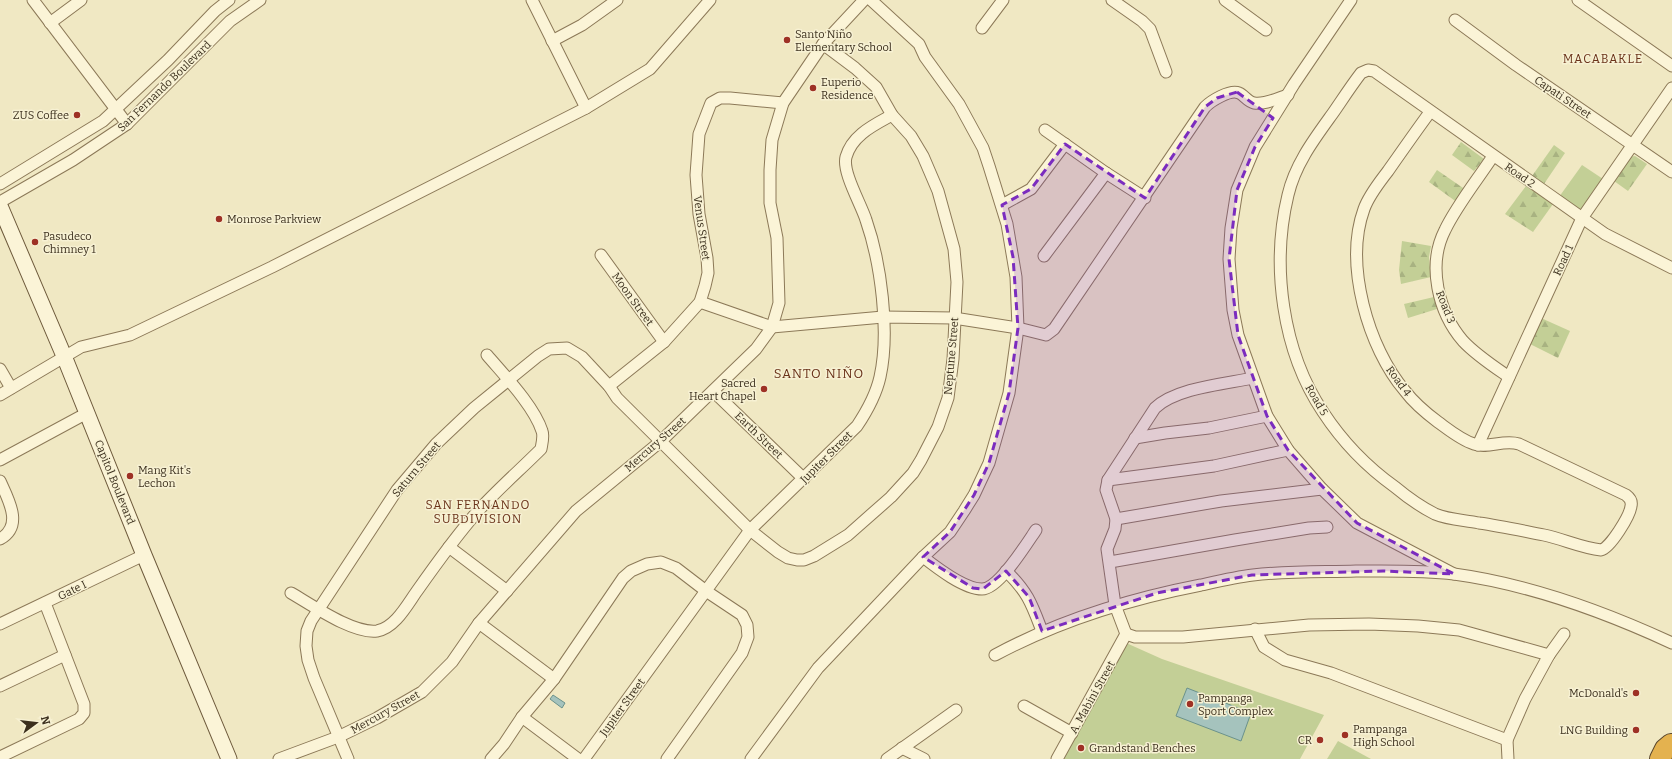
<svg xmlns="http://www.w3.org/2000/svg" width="1672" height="759" font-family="Bitter,serif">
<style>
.grass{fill:#c3cf96}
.forest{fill:url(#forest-firs)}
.water{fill:#a5c3bd;stroke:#6b928c}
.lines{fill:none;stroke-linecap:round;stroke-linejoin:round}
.street-casing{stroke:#8c7958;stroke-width:13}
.secondary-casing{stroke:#6e5a3c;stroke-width:17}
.highway-casing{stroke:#59462d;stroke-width:22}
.street{stroke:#fbf4d7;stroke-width:11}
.secondary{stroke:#fbf4d7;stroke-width:15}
.highway{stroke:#e4b24f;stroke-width:20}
.marked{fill:#7b2cbf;fill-opacity:0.2;stroke:#7b2cbf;stroke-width:3;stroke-dasharray:8 5;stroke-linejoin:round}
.poi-dot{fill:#9e3125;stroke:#f7f1d3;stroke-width:1.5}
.labels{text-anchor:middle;stroke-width:3;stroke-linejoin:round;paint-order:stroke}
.poi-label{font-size:11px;fill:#3b2f1d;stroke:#f7f1d3;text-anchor:start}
.street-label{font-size:11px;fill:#3b2f1d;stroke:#f7f1d3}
.neighbourhood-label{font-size:12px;letter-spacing:1px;fill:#6a331a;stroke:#f7f1d3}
.quarter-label{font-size:13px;letter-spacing:1px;fill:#6a331a;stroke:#f7f1d3}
</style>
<defs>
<pattern id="forest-firs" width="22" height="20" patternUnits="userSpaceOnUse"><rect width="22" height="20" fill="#c3cf96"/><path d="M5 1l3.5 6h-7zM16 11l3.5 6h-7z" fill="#a8b281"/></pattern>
</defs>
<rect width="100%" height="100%" fill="#f0e8c3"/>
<g class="grass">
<path d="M 1582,165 L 1603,179 L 1580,212 L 1559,197 Z"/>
<path d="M 1124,642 L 1162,659 L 1324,715 L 1300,759 L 1058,759 Z"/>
<path d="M 1338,741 L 1371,759 L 1327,759 Z"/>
</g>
<g class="forest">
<path d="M 1461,142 L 1484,159 L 1474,171 L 1452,155 Z"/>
<path d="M 1554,145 L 1565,153 L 1544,184 L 1532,176 Z"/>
<path d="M 1635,156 L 1647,164 L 1628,191 L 1614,181 L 1629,157 Z"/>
<path d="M 1437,170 L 1466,190 L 1458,203 L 1429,182 Z"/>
<path d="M 1526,186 L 1553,204 L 1533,232 L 1505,214 Z"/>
<path d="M 1402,241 L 1431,246 L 1429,257 L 1431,277 L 1401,284 L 1399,270 Z"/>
<path d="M 1434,297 L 1437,309 L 1408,318 L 1404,304 Z"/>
<path d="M 1541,318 L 1570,331 L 1558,358 L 1528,343 Z"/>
</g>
<g class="water">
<path d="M 1187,688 L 1251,713 L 1241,741 L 1176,716 Z"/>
<path d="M 553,695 L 565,703 L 562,708 L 550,699 Z"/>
</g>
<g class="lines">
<g class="street-casing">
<g id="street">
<path d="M 33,0 L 127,124"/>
<path d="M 532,0 L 586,108"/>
<path d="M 1112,0 L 1142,21 L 1150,29 L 1166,72"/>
<path d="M 1225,0 L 1266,30"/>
<path d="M 1351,0 L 1294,84 L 1255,147 L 1237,190 L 1231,228 L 1229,259 L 1233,310 L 1238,335 L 1267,416 L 1288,450 L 1322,489 L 1357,523 L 1454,574"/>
<path d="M 1578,0 L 1672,66"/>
<path d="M 1455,20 L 1516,65 L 1672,172"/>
<path d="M 50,23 L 81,0"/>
<path d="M 982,28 L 1003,0"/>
<path d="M 552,41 L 582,25 L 617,0"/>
<path d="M 1430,112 C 1416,131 1402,151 1388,171 C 1379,183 1369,195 1364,209 C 1344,264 1368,348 1405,391 C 1414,403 1426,413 1438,422 C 1449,430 1461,440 1474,444 C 1489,449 1503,439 1519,444 L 1626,495 C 1630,498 1632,502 1631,506 C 1630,516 1610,548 1601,550 C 1582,548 1563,539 1544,535 C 1523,531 1501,526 1479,523 C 1465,520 1449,520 1435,514 C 1421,507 1407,497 1395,487 C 1367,467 1342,441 1323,412 C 1282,351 1271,265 1288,195 C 1295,164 1315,138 1333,113 C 1342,100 1351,86 1361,73 L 1368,70 L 1374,71 L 1605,234 L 1672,268"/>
<path d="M 1045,130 L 1106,173 L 1145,198"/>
<path d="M 1493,156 C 1478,179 1457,205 1445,230 C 1427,265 1438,312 1463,341 C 1476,355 1493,366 1509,377"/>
<path d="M 0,184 L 103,121 L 168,60 L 215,11 L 229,0"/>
<path d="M 0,202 L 73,160 L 127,124 L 230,21 L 260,0"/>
<path d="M 1002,205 L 1031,189 L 1065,144"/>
<path d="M 601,255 L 664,342"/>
<path d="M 1044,256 L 1106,173"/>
<path d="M 700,302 L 772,327 L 883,317 L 954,318 L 1018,328 L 1046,335 L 1054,329 L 1205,107 C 1211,101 1230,89 1239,93 C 1244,95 1248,102 1254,103 C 1265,105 1278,98 1288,95"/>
<path d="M 0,369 L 11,388"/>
<path d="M 609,386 L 664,342 L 700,302 L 705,286 L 708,273 L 707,258 L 699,214 L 696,175 L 699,134 L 711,103 L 720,98 L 730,98 L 783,103"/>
<path d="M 713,391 L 804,479"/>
<path d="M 0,395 L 81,347 L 130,335 L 272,267 L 586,108 L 650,69 L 710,0"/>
<path d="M 1135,438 L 1165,433 L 1209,428 L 1267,416"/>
<path d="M 1478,445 L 1582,218 L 1672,88"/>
<path d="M 0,460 L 87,413"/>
<path d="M 1108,480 L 1214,466 L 1288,450"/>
<path d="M 0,481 C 8,499 24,526 0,539"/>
<path d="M 1116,519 L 1221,501 L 1322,489"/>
<path d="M 449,547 L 507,591"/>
<path d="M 923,557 C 937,568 964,589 982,589 C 999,589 1027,543 1036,530"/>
<path d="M 1110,562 L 1235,540 L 1309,528 L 1327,527"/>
<path d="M 1006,571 C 1028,592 1032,605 1042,631"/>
<path d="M 291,593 C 312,605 353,634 377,631 C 395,628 407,605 417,591 C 436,564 456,536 478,511 C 498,489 520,470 541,449 C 542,443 544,436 542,431 C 534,406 504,375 487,355"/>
<path d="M 479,623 L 554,679"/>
<path d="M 0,624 L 144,555"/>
<path d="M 1255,629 L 1264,647 L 1285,660 L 1331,673 L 1507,740 L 1508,759"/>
<path d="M 1126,634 L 1135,637 L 1183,637 L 1309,625 L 1369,624 L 1418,626 L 1459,630 L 1549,655 L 1525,699 L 1507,740"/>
<path d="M 1126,634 L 1115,605 L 1107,549 L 1115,529 L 1116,519 L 1106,490 L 1108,480 L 1155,408 C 1176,388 1224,384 1253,378"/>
<path d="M 995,655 C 1060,620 1129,599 1201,585 C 1219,581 1236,577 1253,575 C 1287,571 1322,572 1356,571 C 1388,571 1422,570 1454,574 C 1528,584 1605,612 1672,643"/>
<path d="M 1549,655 L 1564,634"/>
<path d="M 0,686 L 65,655"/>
<path d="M 1024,706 L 1072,733"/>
<path d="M 522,717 L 578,759"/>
<path d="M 902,748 L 924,759"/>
<path d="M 0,757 L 79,719 L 84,713 L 84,704 L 45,603"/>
<path d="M 279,759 L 338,737 L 377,718 L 422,692 L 452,662 L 479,623 L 576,511 L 660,442 L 756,349 L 772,327 L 779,303 L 777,238 L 770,203 L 770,170 L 772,140 L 783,103 L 823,44 L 864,0"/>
<path d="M 348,759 L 314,678 L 308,660 L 306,646 L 307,631 L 311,621 L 397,490 L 436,444 L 474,408 L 538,356 L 549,349 L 567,348 L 582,357 L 609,386 L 617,398 L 750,530 L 778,552 L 788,558 L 797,560 L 804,560 L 814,556 L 848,535 L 891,497 L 913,473 L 921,460 L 938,427 L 948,398 L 953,359 L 957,282 L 954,249 L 938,191 L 923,156 L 911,136 L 892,115 L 876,87 L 855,68 L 823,44"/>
<path d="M 491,759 L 504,744 L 522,717 L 554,679 L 623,578 L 631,571 L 647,564 L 661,562 L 676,568 L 706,591 L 742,615 L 747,625 L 748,637 L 742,653 L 667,759"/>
<path d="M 584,759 L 750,530 L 857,426 C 867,411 876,395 880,377 C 890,332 881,263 866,220 C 861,204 842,172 846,157 C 852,135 874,125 892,115"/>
<path d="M 751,759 L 818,668 L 923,557 L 950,532 L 964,511 L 974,495 L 989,463 L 1009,393 L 1018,328 L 1016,277 L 1007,224 L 989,166 L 983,148 L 959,104 L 925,57 L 919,44 L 871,0"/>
<path d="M 887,759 L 956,710"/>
<path d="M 1057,759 L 1126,634"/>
</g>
</g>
<g class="secondary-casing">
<path id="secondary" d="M 0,206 L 64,356 L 144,555 L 229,759"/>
</g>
<g class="highway-casing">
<path id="highway" d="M 1660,759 L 1665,749 L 1671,744"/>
</g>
<use href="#street" class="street"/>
<use href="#secondary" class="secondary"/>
<use href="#highway" class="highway"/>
</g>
<path class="marked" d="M 1237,92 L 1273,118 L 1255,147 L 1237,190 L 1229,259 L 1238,335 L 1267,416 L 1288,450 L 1357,523 L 1454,574 L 1383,571 L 1252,575 L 1157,593 L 1042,631 L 1029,597 L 1006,571 L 983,589 L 973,588 L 923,557 L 950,532 L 974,495 L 989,463 L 1009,393 L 1018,328 L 1013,257 L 1002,205 L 1031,189 L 1065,144 L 1145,198 L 1205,107 L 1217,98 Z"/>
<g class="poi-dot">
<circle cx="787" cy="40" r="4"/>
<circle cx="813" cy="88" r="4"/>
<circle cx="77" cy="115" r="4"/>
<circle cx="219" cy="219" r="4"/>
<circle cx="35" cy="242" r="4"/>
<circle cx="764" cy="389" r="4"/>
<circle cx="130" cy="476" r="4"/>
<circle cx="1636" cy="693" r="4"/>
<circle cx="1190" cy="704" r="4"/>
<circle cx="1636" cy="730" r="4"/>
<circle cx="1345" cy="735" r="4"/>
<circle cx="1320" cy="740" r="4"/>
<circle cx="1081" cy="748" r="4"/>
</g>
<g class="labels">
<g class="poi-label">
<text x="795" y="38">Santo Niño<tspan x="795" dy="13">Elementary School</tspan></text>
<text x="821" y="86">Euperio<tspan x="821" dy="13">Residence</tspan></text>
<text x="69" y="119" text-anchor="end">ZUS Coffee</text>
<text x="227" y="223">Monrose Parkview</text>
<text x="43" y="240">Pasudeco<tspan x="43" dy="13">Chimney 1</tspan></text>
<text x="756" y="387" text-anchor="end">Sacred<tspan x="756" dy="13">Heart Chapel</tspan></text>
<text x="138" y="474">Mang Kit's<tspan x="138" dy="13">Lechon</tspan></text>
<text x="1628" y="697" text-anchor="end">McDonald's</text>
<text x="1198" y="702">Pampanga<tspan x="1198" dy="13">Sport Complex</tspan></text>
<text x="1353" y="733">Pampanga<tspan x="1353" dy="13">High School</tspan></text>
<text x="1628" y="734" text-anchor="end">LNG Building</text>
<text x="1312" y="744" text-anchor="end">CR</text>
<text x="1089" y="752">Grandstand Benches</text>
</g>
<g class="street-label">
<text transform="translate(164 86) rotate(-44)" y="4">San Fernando Boulevard</text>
<text transform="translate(1563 97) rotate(34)" y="4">Capati Street</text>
<text transform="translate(1520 175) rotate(35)" y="4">Road 2</text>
<text transform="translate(702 228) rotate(82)" y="4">Venus Street</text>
<text transform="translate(1563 260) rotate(-65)" y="4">Road 1</text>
<text transform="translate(633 299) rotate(54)" y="4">Moon Street</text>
<text transform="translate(1446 307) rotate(68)" y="4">Road 3</text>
<text transform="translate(951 356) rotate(-85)" y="4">Neptune Street</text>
<text transform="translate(1399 381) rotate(54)" y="4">Road 4</text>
<text transform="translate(1317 400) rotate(60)" y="4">Road 5</text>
<text transform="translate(759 435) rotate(44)" y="4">Earth Street</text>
<text transform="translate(655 444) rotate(-41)" y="4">Mercury Street</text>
<text transform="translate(826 457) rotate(-45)" y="4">Jupiter Street</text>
<text transform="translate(416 469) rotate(-50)" y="4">Saturn Street</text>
<text transform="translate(115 482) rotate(68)" y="4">Capitol Boulevard</text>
<text transform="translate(72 590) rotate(-26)" y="4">Gate I</text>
<text transform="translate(1092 697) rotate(-61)" y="4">A. Mabini Street</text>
<text transform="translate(622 707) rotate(-54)" y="4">Jupiter Street</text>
<text transform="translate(385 712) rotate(-29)" y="4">Mercury Street</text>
</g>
<g class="neighbourhood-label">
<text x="1603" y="63">MACABAKLE</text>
<text x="478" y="509">SAN FERNANDO<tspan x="478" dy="14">SUBDIVISION</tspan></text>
</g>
<g class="quarter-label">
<text x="819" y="378">SANTO NIÑO</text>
</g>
</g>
<g transform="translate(36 723) rotate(75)" stroke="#f7f1d3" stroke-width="3" paint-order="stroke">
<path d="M0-3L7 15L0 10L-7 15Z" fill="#3b2f1d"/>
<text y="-6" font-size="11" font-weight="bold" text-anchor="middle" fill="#3b2f1d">N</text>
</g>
</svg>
